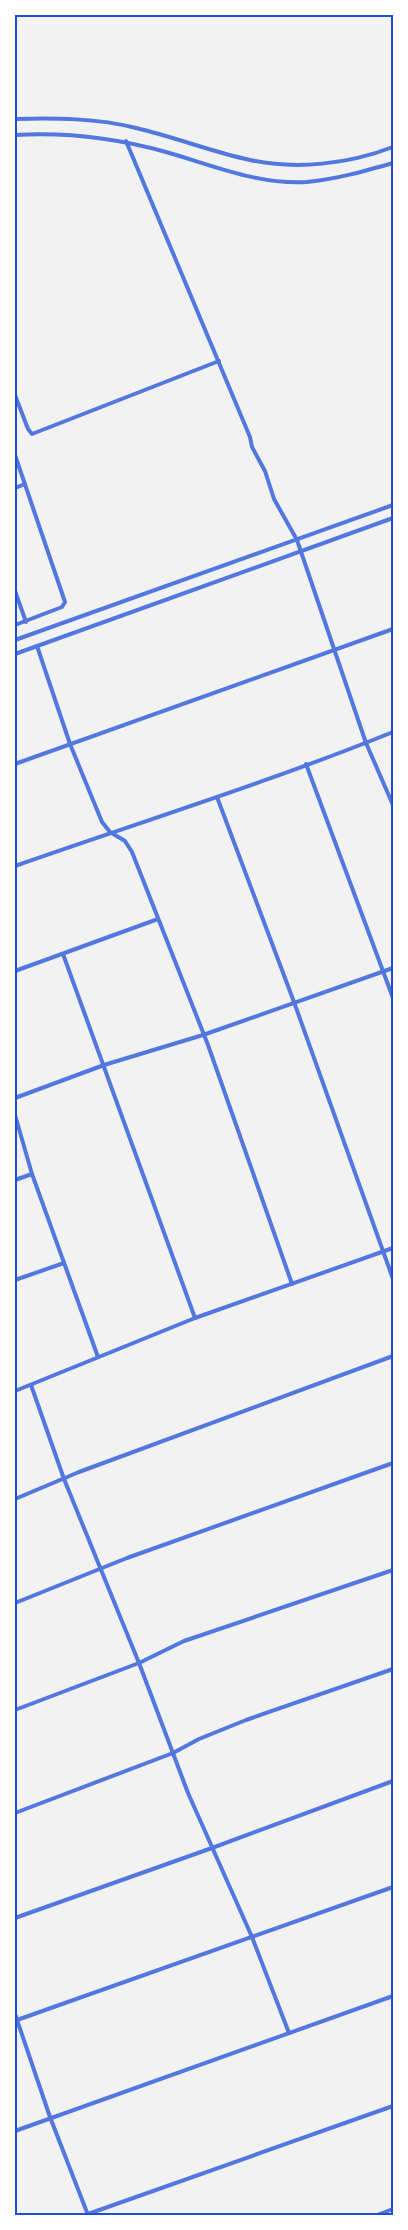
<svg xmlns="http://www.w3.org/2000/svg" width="408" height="2230" font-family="'Public Sans',sans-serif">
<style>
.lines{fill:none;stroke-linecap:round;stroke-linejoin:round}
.minor{stroke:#5277de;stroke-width:4}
.neatline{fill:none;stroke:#1d4ed8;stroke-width:2}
</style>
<rect width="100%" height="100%" fill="#f2f2f2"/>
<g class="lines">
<g class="minor">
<path d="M 341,15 L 369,15"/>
<path d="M 15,119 C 55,118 97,118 136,128 C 175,137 212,152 250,160 C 296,170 349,164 393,147"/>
<path d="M 15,135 C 66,132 116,138 166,152 C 212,165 258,185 307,182 C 337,179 365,171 393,163"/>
<path d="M 126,141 L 250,437 L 252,447 L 265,471 L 274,499 L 297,540 L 366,743 L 393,805"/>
<path d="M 15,395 L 28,429 L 32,434 L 219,361"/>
<path d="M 15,455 L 65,602 L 62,607 L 15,625"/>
<path d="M 15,488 L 25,484"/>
<path d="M 15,591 L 26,622"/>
<path d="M 15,640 L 393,505"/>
<path d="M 37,646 L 70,744 L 102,822 L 110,832 L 125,841 L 132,852 L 208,1045 L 292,1284"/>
<path d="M 15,654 L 393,518"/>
<path d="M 15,764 L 393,629"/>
<path d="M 306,764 L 393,998"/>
<path d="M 217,797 L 294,1002 L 393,1279"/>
<path d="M 15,866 C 141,822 269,782 393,732"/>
<path d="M 63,954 L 195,1318"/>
<path d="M 15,971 L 158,919"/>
<path d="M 15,1098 L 104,1065 L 203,1035 L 393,968"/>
<path d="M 15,1115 L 32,1174 L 98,1357"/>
<path d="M 15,1180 L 32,1174"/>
<path d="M 15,1280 L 64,1263"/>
<path d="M 31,1385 L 64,1479 L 139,1663 L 188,1793 L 252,1937 L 289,2033"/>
<path d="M 15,1391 L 195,1318 L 393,1248"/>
<path d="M 15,1499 L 79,1472 L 393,1356"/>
<path d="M 15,1603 L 127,1558 L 393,1463"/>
<path d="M 15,1710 L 139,1663 L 184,1641 L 393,1570"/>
<path d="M 15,1813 L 173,1753 L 199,1739 L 246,1720 L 393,1669"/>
<path d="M 15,1918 L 212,1848 L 393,1781"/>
<path d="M 15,2014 L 50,2117 L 88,2215"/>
<path d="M 17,2020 L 393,1887"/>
<path d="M 15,2131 L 393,1996"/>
<path d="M 88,2214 L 393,2106"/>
<path d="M 377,2215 L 393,2209"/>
</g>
</g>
<rect width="408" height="2230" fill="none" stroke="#ffffff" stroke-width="32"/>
<rect x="16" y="16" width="376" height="2198" class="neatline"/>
</svg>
